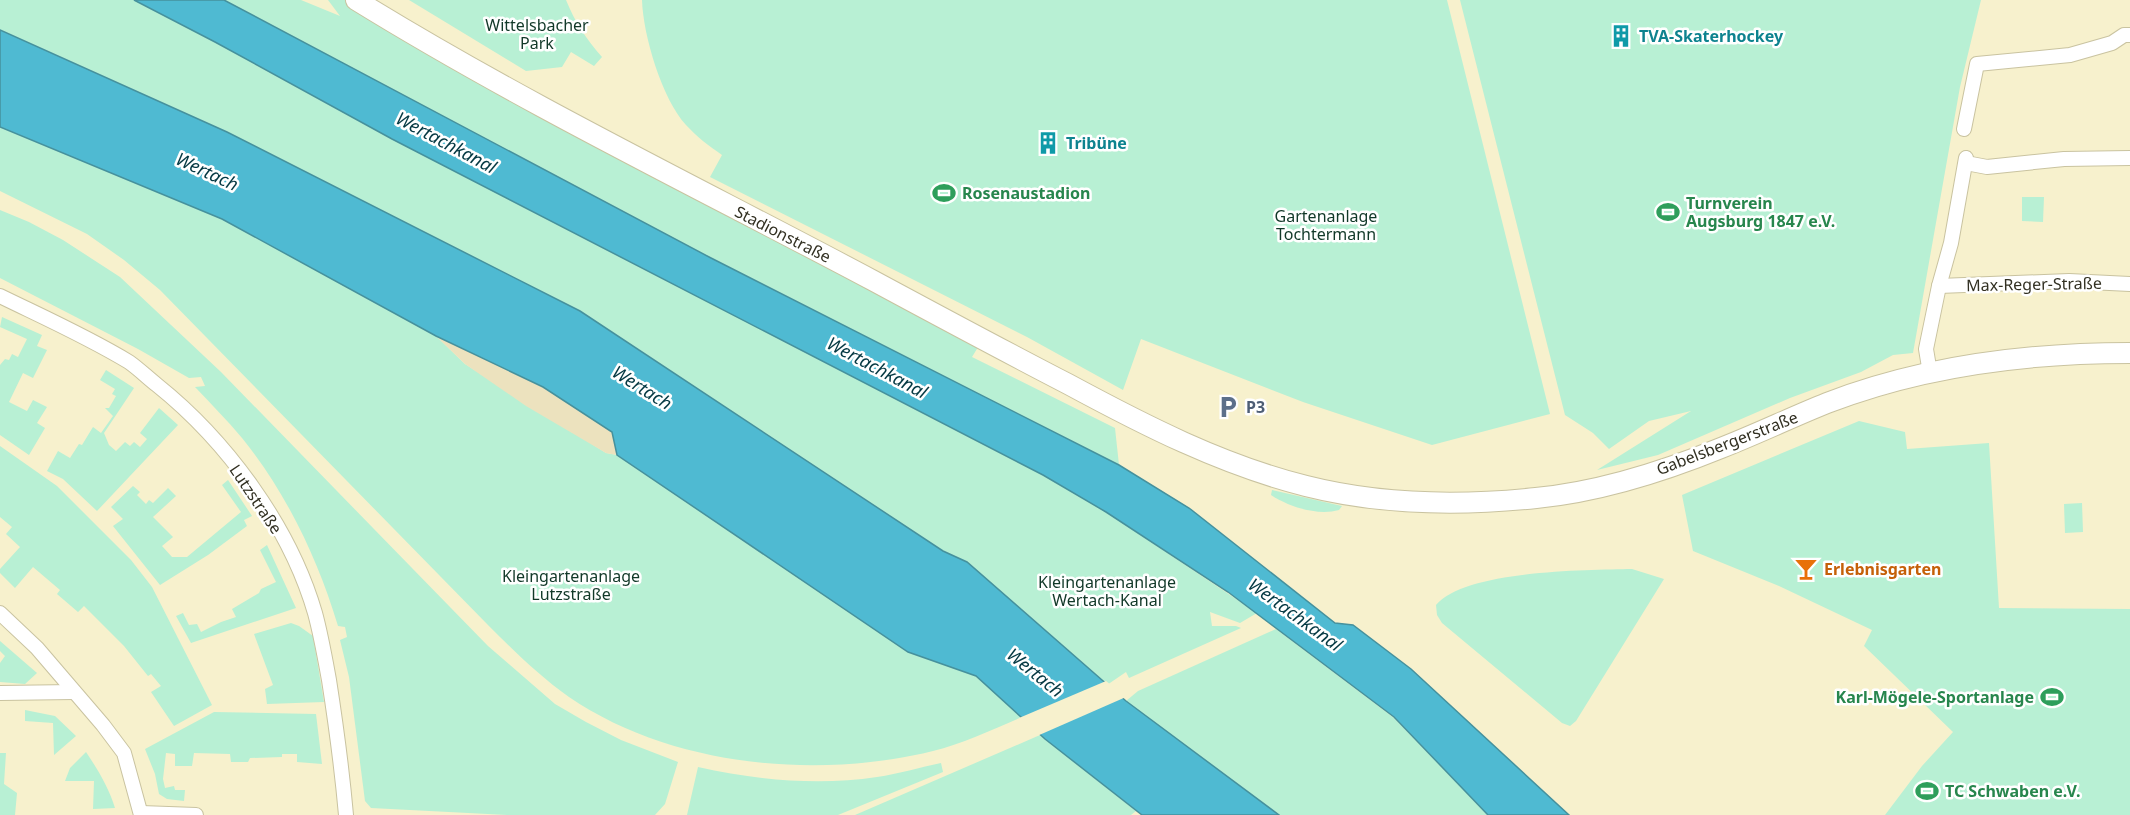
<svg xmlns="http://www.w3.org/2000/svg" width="2130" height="815" font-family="'Noto Sans',sans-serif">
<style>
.green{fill:#b8f0d4}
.sand{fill:#ece2be}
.water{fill:#4fbad2;stroke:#46919d;stroke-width:1.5}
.pier{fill:#f7f1cd}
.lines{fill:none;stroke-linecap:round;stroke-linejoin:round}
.street-casing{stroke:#c9c3a0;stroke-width:16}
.secondary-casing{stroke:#c9c3a0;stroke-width:22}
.street{stroke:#fff;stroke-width:14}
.secondary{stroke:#fff;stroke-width:20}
.labels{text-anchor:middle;stroke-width:5;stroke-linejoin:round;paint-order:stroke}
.park-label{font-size:16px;fill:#113828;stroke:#fff}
.culture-label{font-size:16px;font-weight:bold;fill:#0d838f;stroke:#fff;text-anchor:start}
.leisure-label{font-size:16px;font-weight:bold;fill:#27864d;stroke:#fff;text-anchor:start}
.street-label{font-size:16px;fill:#323022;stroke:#fff}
.service-label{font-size:16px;font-weight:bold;fill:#4e5e75;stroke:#fff;text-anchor:start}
.food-label{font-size:16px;font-weight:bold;fill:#c56008;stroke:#fff;text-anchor:start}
.water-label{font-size:18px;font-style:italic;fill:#053943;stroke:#fff}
</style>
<rect width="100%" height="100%" fill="#f7f1cd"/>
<g class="green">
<path d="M 0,0 L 134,0 L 215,42 L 392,139 L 1043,475 L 1106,512 L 1257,613 L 1240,623 L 1210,612 L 1212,626 L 1236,626 L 1241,628 L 1129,678 L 1126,672 L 1107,685 L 967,562 L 943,551 L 227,132 L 0,30 Z"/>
<path d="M 224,0 L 301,0 L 340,16 L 328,0 L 356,0 L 983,339 L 972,357 L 1115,428 L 1119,465 L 711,258 Z"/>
<path d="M 409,0 L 566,0 C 575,22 586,39 602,57 L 594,66 L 571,52 L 562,67 L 526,71 Z"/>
<path d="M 642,0 L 1447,0 L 1550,414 L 1432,445 L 1303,402 L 1141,339 L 1123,390 L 1027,337 L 710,177 L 722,155 C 709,146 697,137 686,125 C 662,99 643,35 642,0 Z"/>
<path d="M 1460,0 L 1981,0 L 1960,87 L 1913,353 L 1893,355 L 1861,372 L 1790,398 L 1658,455 L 1597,470 L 1691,411 L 1649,421 L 1609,449 L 1593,433 L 1565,415 Z"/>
<path d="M 0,127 L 222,219 L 436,336 L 465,364 L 606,453 L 617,455 L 908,652 L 976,676 L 1022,717 C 994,729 962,744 933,751 C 815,780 670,766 569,697 C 539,676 513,650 487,624 L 160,290 L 124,260 L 87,234 L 0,191 Z"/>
<path d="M 2022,197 L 2044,197 L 2043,222 L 2022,221 Z"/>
<path d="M 0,210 L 29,222 L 63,240 L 120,277 L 221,372 L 488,646 L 555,704 L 586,722 L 621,740 L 678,762 L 665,804 L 655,815 L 507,815 L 371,808 L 365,801 L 349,677 L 340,640 L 347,637 L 345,627 L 338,626 C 318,559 286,492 242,438 C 227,420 211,404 195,387 L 205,386 L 201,377 L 189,378 L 138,349 L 0,278 Z"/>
<path d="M 2,317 L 42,335 L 37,346 L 47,350 L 33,378 L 23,373 L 9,402 L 27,411 L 33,400 L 47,407 L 37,423 L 45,428 L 29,455 L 0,435 L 0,365 L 5,359 L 9,360 L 12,354 L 18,357 L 27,339 L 0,327 Z"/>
<path d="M 106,370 L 134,388 L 104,433 L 109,445 L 116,451 L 125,442 L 130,446 L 134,442 L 140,447 L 147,439 L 140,433 L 159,408 L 178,425 L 97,511 L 63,479 L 47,471 L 58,451 L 70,458 L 79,444 L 82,445 L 93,427 L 101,433 L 113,416 L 105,408 L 109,408 L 116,396 L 112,394 L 115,389 L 100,380 Z"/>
<path d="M 1859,421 L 1905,432 L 1907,449 L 1989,443 L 1999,608 L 2130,609 L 2130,815 L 1885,815 L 1922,766 L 1953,732 L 1864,646 L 1872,630 L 1779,586 L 1693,551 L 1682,495 Z"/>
<path d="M 0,446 L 57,486 L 131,560 L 152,587 L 212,705 L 174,726 L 151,692 L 161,686 L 151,674 L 148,676 L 124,646 L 84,606 L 78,612 L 57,594 L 60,590 L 33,567 L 15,588 L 0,573 L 0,569 L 20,547 L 6,534 L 12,527 L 0,517 Z"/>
<path d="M 228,480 L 252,516 L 244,520 L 247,526 L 208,555 L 160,585 L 113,526 L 123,519 L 111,507 L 133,486 L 140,492 L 137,495 L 146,504 L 149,500 L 153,503 L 168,488 L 176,496 L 153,517 L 173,537 L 162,546 L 172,557 L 187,557 L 241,512 L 222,485 Z"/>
<path d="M 1272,490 L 1342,506 L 1339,510 C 1318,516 1289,507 1271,495 Z"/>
<path d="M 2082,503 L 2083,532 L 2065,533 L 2064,504 Z"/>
<path d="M 267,545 L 296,608 L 191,643 L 176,616 L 183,613 L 189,625 L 197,624 L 201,632 L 221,622 L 236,617 L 232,609 L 259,593 L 261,589 L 276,582 L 260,550 Z"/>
<path d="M 1632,569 L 1664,579 L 1576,721 L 1570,726 L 1562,723 L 1442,623 L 1437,615 L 1436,605 C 1465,570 1587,570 1632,569 Z"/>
<path d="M 291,623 L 299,626 L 313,636 L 324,702 L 267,704 L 265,689 L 273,685 L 254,634 Z"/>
<path d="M 1276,629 L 1394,718 L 1488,815 L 1279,815 L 1126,701 L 1138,691 Z"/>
<path d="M 0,641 L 37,673 L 25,684 L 0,682 L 0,663 L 5,656 L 0,651 Z"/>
<path d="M 25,710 L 55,716 L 76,736 L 54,755 L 53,723 L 25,721 Z"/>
<path d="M 214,712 L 316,714 L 322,764 L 297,762 L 297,754 L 282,754 L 282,757 L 250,758 L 248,762 L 231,762 L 230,754 L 194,753 L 192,766 L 175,766 L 175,754 L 166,753 L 163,779 L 165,788 L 174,786 L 175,790 L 185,790 L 184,801 L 167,799 L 159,794 L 155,774 L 145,749 Z"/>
<path d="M 1040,735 L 1136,811 L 1131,815 L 855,815 Z"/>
<path d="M 86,752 C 98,770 109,788 115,808 L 93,809 L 94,781 L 65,781 L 70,768 Z"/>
<path d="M 0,753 L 6,753 L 4,784 L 17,793 L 15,815 L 0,815 Z"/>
<path d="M 941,763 L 943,772 L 838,815 L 687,815 L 698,767 C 756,780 818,786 877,777 C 899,774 920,767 941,763 Z"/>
</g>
<path class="sand" d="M 436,336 L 543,387 L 612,432 L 617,455 L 606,453 L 526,406 L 465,364 Z"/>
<g class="water">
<path d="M 134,0 L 224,0 L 711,258 L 1119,465 L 1189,508 L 1335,623 L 1353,625 L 1411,669 L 1569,815 L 1488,815 L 1394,717 L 1228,592 L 1106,512 L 1043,475 L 392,139 L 215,42 Z"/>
<path d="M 0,30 L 227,132 L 580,311 L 943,551 L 967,562 L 1126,701 L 1279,815 L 1142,815 L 1045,739 L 976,676 L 908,652 L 617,455 L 612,432 L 543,387 L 436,336 L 222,219 L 0,127 Z"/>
</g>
<path class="pier" d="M 1106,681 L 1126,697 L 1037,736 L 1019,718 Z"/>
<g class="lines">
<g class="street-casing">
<g id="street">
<path d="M 1964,129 L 1977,64 L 2070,55 L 2112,43 L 2124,35 L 2130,35"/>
<path d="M 1966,163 L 1987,167 L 2064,159 L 2130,158"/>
<path d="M 1939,286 L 2069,281 L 2130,284"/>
<path d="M 0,296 C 43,317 88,337 129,362 C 139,369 148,378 157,385 C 227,441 290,527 315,613 C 321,635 325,658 329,680 C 336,725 342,770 346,815"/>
<path d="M 1930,373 L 1926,349 L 1939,286 L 1951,243 L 1966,158"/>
<path d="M 0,613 L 37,648 L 103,725 L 124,753 L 141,815"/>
<path d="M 0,693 L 74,692"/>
<path d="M 141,813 L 196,815"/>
</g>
</g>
<g class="secondary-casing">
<path id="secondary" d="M 356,0 C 523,103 699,188 872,280 C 937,315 1002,350 1068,384 C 1144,425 1222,465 1306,486 C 1381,505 1459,506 1536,498 C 1599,492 1662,472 1721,448 C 1757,434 1792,417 1827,403 C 1923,366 2028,353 2130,353"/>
</g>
<use href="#street" class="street"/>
<use href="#secondary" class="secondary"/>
</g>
<defs>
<g id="building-bare" transform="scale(1.8)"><path d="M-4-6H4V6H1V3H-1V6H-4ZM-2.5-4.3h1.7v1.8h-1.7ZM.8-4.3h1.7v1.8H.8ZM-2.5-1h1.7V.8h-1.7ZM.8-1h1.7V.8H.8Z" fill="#0f9aa8" stroke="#fff" stroke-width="2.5" paint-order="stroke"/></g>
<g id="stadium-bare" transform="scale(1.8)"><path d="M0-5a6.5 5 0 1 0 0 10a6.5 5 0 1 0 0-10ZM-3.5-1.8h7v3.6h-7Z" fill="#2e9e5b" stroke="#fff" stroke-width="2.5" paint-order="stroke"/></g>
<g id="parking-bare" transform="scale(1.8)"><path d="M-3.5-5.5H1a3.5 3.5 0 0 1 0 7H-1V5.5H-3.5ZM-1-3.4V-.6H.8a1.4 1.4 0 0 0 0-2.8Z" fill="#5c6f8a" stroke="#fff" stroke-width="2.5" paint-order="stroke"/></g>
<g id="bar-bare" transform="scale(1.8)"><path d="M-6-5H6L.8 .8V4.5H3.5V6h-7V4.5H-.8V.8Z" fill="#e8710a" stroke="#fff" stroke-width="2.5" paint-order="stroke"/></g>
</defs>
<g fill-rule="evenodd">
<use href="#building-bare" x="1621" y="36"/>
<use href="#building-bare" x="1048" y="143"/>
<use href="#stadium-bare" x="944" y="193"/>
<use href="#stadium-bare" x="1668" y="212"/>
<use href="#parking-bare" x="1228" y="407"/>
<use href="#bar-bare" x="1806" y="569"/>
<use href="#stadium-bare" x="2052" y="697"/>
<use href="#stadium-bare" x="1927" y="791"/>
</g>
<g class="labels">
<g class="park-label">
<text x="537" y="31">Wittelsbacher<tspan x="537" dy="18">Park</tspan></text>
<text x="1326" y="222">Gartenanlage<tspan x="1326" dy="18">Tochtermann</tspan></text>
<text x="571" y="582">Kleingartenanlage<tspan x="571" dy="18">Lutzstraße</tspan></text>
<text x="1107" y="588">Kleingartenanlage<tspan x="1107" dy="18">Wertach-Kanal</tspan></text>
</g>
<g class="culture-label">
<text x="1639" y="42">TVA-Skaterhockey</text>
<text x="1066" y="149">Tribüne</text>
</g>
<g class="leisure-label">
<text x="962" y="199">Rosenaustadion</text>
<text x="1686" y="209">Turnverein<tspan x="1686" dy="18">Augsburg 1847 e.V.</tspan></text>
<text x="2034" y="703" text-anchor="end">Karl-Mögele-Sportanlage</text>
<text x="1945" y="797">TC Schwaben e.V.</text>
</g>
<g class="street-label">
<text transform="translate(783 234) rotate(27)" y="6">Stadionstraße</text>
<text transform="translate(2034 284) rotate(-1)" y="6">Max-Reger-Straße</text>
<text transform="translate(1727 443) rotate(-21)" y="6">Gabelsbergerstraße</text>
<text transform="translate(256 499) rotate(56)" y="6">Lutzstraße</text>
</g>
<g class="service-label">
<text x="1246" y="413">P3</text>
</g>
<g class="food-label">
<text x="1824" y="575">Erlebnisgarten</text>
</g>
<g class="water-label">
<text transform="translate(446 143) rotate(28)" y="6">Wertachkanal</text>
<text transform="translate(207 172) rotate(25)" y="6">Wertach</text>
<text transform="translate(877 368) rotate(28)" y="6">Wertachkanal</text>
<text transform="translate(642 388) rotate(32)" y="6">Wertach</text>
<text transform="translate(1295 615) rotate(36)" y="6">Wertachkanal</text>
<text transform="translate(1035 673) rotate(39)" y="6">Wertach</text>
</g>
</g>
</svg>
